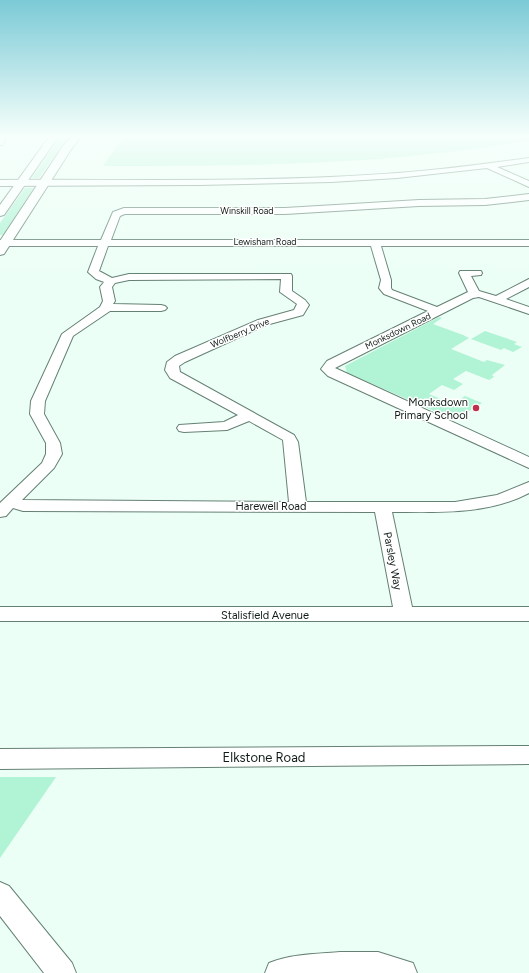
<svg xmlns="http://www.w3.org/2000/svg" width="529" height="973" font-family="Figtree,sans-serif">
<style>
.green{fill:#b0f3d5}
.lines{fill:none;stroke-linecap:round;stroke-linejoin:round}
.minor-casing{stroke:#658174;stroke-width:2}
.tertiary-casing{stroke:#658174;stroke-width:2}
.minor{fill:#fff;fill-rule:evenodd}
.tertiary{fill:#fff;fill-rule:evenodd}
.poi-dot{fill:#bf2e4b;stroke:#fff;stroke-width:1.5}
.labels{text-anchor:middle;stroke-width:3;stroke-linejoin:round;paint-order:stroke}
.far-street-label{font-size:9px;fill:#111c17;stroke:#fff}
.poi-label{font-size:11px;fill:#111c17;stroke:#fff;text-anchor:end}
.street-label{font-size:11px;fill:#111c17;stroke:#fff}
.near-street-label{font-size:13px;fill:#111c17;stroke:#fff}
</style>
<rect width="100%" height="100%" fill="#ecfff6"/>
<g class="green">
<path d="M 60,137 L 72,137 L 60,149 L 39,178 L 32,178 Z"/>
<path d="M 127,137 L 529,137 L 529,140 C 388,166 246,166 103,166 L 118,144 Z"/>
<path d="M 25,188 L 35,188 L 3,235 L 0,235 L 0,223 Z"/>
<path d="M 439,317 L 442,318 L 433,324 L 463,335 L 469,338 L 451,349 L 484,362 L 487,360 L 505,365 L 492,375 L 494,377 L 489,380 L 466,371 L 453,379 L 463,384 L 454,390 L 442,385 L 429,394 L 452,404 L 465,396 L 482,403 L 455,420 L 347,373 L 345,366 Z"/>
<path d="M 485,331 L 517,342 L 514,344 L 522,347 L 513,352 L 504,348 L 501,350 L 471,339 Z"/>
<path d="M 0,777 L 56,777 L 0,858 Z"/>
</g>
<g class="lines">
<g class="minor-casing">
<g id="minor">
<path d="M 0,137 L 6,137 L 3,145 L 0,145 Z"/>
<path d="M 529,158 L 529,162 L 497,167 L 529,181 L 529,187 L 487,168 L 397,178 L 331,182 L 199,185 L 0,186 L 0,180 C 132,179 265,183 397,173 C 441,170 485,164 529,158 Z"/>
<path d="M 529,194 L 529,200 L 485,205 L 419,206 L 285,214 L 125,214 L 120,216 L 111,240 L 529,240 L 529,246 L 381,246 L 391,280 L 391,288 L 392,290 L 437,307 L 468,292 L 459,273 L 460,271 L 481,271 L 482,273 L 481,275 L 471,276 L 479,291 L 496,296 L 529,279 L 529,287 L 506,299 L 529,307 L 529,314 L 479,297 L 473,298 L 335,368 L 529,457 L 529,468 L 328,376 L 321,369 L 327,361 L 428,311 L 384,294 L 379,288 L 381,280 L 371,246 L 108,246 L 99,271 L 112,278 L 129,274 L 291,274 L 292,276 L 292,291 L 305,300 L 309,305 L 303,315 L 266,325 L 185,362 L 179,366 L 180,372 L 294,435 L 298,442 L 306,502 L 455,502 L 497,495 L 529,482 L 529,493 C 488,515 437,512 392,512 L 412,607 L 529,607 L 529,621 L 0,621 L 0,607 L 393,607 L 375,512 L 23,511 L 13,508 L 6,516 L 0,517 L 0,503 L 42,463 L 46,454 L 46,443 L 30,414 L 31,401 L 62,334 L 100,307 L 103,301 L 100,287 L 104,282 L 96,279 L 88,272 L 98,246 L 0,246 L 0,240 L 101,240 L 113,212 L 124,208 L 285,208 L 419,200 L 485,199 ZM 281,279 L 280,292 L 297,304 L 294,310 L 258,320 L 175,356 L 167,362 L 165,370 L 170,378 L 238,415 L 224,422 L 179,425 L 177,428 L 179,431 L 184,432 L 227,430 L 249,421 L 283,440 L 289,502 L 22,500 L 54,468 L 62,454 L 60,443 L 44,414 L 45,401 L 73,336 L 110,311 L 161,311 L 165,310 L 167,308 L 165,306 L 161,305 L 113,304 L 115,301 L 112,287 L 115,283 L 129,280 Z"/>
<path d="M 529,746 L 529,764 L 0,769 L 0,749 Z"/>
<path d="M 0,882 L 9,886 L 72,963 L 76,973 L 44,973 L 0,916 Z"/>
<path d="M 340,952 L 378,952 L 413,963 L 417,973 L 265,973 L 269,963 C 291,954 316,954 340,952 Z"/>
</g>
</g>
<g class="tertiary-casing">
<g id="tertiary">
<path d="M 49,137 L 58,137 L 4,215 L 0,216 L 0,205 Z"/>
<path d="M 72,137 L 81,137 L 72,148 L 4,254 L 0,255 L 0,241 L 63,146 Z"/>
</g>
</g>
<use href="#minor" class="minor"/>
<use href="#tertiary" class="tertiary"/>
</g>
<linearGradient id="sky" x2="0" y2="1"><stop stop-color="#7bcad6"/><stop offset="0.5" stop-color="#f6fffb"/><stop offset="1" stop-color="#f6fffb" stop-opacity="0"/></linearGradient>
<rect width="529" height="273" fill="url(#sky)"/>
<circle class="poi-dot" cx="476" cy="408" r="4"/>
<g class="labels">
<g class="far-street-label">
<text x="247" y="214">Winskill Road</text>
<text x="265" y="245">Lewisham Road</text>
<text transform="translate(398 331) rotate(-26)" y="3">Monksdown Road</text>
<text transform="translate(240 333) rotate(-23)" y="3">Wolfberry Drive</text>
</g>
<g class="poi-label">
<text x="468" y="406">Monksdown<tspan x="468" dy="13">Primary School</tspan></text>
</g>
<g class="street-label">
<text x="271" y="510">Harewell Road</text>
<text transform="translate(393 561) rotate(79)" y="4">Parsley Way</text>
<text x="265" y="619">Stalisfield Avenue</text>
</g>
<g class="near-street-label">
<text x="264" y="762">Elkstone Road</text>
</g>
</g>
</svg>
